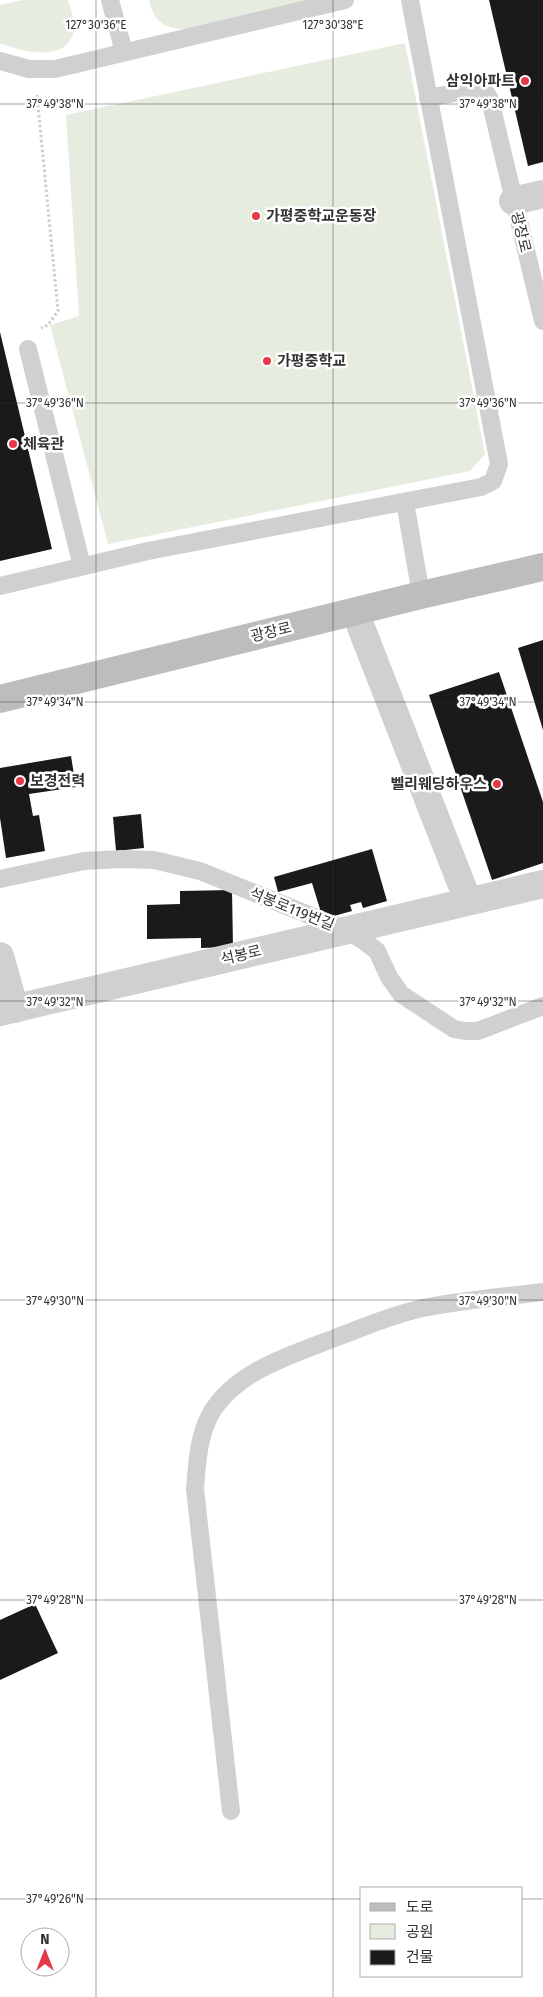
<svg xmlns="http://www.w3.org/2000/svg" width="543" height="1997" font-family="'Fira Sans','Noto Sans KR',sans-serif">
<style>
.green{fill:#e6ecdf}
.building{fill:#1a1a1a}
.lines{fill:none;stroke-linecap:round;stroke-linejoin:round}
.path{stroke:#cdcdcd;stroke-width:3;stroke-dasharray:2.5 2.5;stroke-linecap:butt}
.lane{stroke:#d0d0d0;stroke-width:18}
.street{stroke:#d0d0d0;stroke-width:28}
.secondary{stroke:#bdbdbd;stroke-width:28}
.ticks{fill:none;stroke:#333;stroke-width:1;stroke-opacity:0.45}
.poi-dot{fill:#e63946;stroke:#fff;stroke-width:2}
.labels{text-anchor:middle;stroke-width:5;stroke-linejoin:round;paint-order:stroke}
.poi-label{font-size:15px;font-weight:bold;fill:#333;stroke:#fff;text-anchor:start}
.street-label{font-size:15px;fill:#333;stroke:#fff}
.ticks-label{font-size:12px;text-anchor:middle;fill:#333;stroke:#fff;stroke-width:5;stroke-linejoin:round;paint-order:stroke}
</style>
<rect width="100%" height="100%" fill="#fff"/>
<g class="green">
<path d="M 23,0 L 68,0 C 71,10 76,24 73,34 C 64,63 19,51 0,43 L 0,5 Z"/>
<path d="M 149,0 L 304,0 L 301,3 L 186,29 C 164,29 154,22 149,0 Z"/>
<path d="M 405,43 L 485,454 L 470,471 L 108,544 L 50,325 L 79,316 L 66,115 Z"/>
</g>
<g class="building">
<path d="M 489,0 L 543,0 L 543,162 L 528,166 Z"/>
<path d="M 0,332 L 52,549 L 0,561 Z"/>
<path d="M 543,640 L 543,730 L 518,648 Z"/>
<path d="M 499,672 L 543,802 L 543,863 L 492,880 L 429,695 Z"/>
<path d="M 71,756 L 76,787 L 29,794 L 33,816 L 39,815 L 45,851 L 6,858 L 0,818 L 0,768 Z"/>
<path d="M 141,814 L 144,848 L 116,851 L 113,817 Z"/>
<path d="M 372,849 L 387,901 L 363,908 L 361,902 L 350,905 L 352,911 L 323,919 L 312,883 L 278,892 L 274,877 Z"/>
<path d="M 232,890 L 233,947 L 201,948 L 201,938 L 147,939 L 147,905 L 180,904 L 180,891 Z"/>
<path d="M 35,1604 L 58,1653 L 0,1680 L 0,1620 Z"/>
</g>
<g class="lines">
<path class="path" d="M 37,95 L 58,311 L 48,325 L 41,328"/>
<g class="lane">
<path d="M 110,0 L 124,52"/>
<path d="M 0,61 L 29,69 L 55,69 L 345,0"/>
<path d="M 428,98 L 476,89 L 487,94 L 490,100 L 543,321"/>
<path d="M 28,349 L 82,566"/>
<path d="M 405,502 L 421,595"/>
<path d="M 0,586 L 148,551 L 481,487 L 493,481 L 499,464 L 410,0"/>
<path d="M 0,879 L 84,861 L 122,859 L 154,860 L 200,871 L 346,930 L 364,941 L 377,951 L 389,977 L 401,994 L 454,1029 L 465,1031 L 478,1031 L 543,1006"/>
<path d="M 231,1811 L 195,1489 C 197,1464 198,1438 210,1415 C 235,1370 295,1354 340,1336 C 367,1326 394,1314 423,1308 C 462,1300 503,1297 543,1292"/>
</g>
<g class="street">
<path d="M 513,201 L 543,194"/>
<path d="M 355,612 L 468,901"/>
<path d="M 0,956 L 15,1009"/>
<path d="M 0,1012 L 543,884"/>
</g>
<path class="secondary" d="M 0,699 L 421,595 L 543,567"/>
</g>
<path class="ticks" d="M 96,0 L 96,1997M 333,0 L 333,1997M 0,104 L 543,104M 0,403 L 543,403M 0,702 L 543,702M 0,1001 L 543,1001M 0,1300 L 543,1300M 0,1600 L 543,1600M 0,1899 L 362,1899M 522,1899 L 543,1899"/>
<g class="poi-dot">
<circle cx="525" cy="81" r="5"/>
<circle cx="256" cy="216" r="5"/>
<circle cx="267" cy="361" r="5"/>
<circle cx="13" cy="444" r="5"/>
<circle cx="20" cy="781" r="5"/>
<circle cx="497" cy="784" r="5"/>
</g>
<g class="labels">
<g class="poi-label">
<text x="515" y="86" text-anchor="end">삼익아파트</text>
<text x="266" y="221">가평중학교운동장</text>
<text x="277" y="366">가평중학교</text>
<text x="23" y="449">체육관</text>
<text x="30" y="786">보경전력</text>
<text x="487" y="789" text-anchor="end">벨리웨딩하우스</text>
</g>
<g class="street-label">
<text transform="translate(521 232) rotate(76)" y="5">광장로</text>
<text transform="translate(271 632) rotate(-14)" y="5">광장로</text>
<text transform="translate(292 909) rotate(22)" y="5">석봉로119번길</text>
<text transform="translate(241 955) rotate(-13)" y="5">석봉로</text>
</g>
</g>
<g class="ticks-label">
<text x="96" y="29">127°30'36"E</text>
<text x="333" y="29">127°30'38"E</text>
<text x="55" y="108">37°49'38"N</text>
<text x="488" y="108">37°49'38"N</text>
<text x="55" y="407">37°49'36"N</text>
<text x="488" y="407">37°49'36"N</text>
<text x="55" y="706">37°49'34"N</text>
<text x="488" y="706">37°49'34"N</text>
<text x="55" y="1006">37°49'32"N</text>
<text x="488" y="1006">37°49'32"N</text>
<text x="55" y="1305">37°49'30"N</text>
<text x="488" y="1305">37°49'30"N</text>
<text x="55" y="1604">37°49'28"N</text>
<text x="488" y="1604">37°49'28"N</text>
<text x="55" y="1903">37°49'26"N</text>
</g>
<rect x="360" y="1887" width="162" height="90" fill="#ffffff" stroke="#adadad"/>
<rect x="370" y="1903" width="25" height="8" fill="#bdbdbd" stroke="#adadad"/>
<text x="406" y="1912" font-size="15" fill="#333333">도로</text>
<rect x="370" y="1924" width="25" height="15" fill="#e6ecdf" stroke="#adadad"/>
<text x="406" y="1937" font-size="15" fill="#333333">공원</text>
<rect x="370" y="1950" width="25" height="15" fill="#1a1a1a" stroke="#adadad"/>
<text x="406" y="1962" font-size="15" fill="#333333">건물</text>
<g transform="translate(45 1952)"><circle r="24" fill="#ffffff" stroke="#adadad"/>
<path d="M0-4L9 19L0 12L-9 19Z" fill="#e63946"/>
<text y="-8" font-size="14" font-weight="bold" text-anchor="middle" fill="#333333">N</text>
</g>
</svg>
